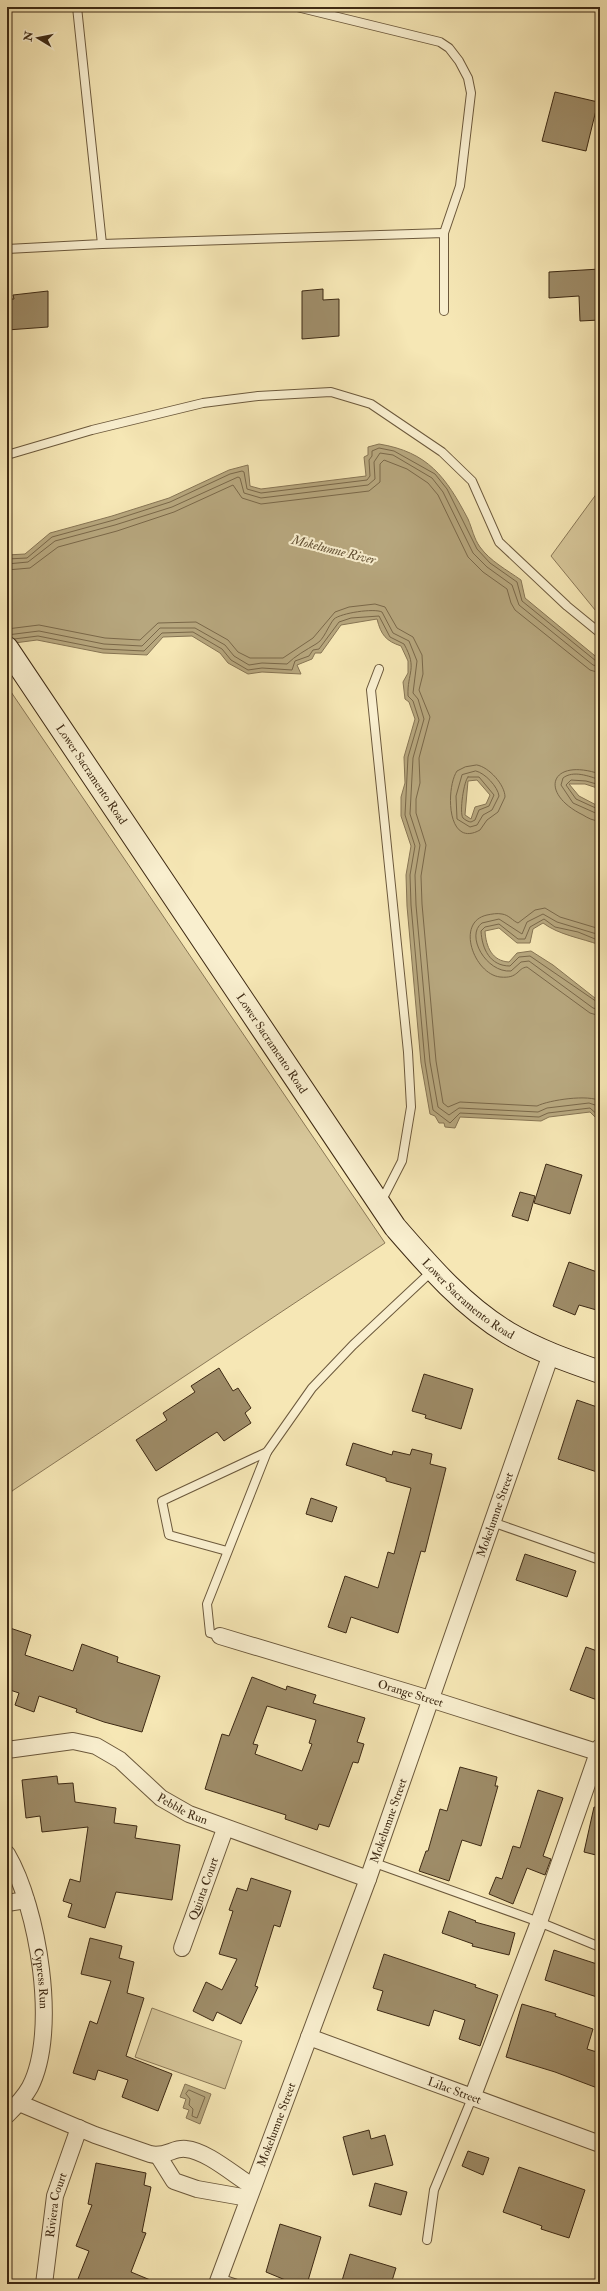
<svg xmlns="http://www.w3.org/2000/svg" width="607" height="2291" font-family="'IM FELL Double Pica',serif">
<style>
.green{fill:#d7c79a;stroke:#8a7857}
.water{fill:#b7a77e;stroke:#877554;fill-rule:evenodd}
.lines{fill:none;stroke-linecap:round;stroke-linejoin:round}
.shore{stroke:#7a6849;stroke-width:1}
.building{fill:#9e8c68;stroke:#3e2a14;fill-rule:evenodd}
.lane-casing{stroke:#6c593c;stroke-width:10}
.street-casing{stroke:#6c593c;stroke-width:18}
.secondary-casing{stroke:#3e2a14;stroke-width:24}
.lane{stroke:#f9efcf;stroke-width:8}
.street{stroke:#f9efcf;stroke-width:16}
.secondary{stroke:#f9efcf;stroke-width:22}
.labels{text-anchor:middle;stroke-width:4;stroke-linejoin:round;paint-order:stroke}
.street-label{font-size:12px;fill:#3e2a14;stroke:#f9efcf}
.water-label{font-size:13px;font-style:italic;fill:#625034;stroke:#f9efcf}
</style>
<rect width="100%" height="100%" fill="#f6e7b5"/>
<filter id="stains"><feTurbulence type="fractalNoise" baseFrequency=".005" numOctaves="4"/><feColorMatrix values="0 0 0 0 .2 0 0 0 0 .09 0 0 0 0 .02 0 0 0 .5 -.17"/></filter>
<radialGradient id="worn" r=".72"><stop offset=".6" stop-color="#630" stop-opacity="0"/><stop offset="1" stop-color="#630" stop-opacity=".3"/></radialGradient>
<g class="green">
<path d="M 600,489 L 600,616 L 551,556 Z"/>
<path d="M 7,686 L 385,1243 L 12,1491 L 7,1500 Z"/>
<path d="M 152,2008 L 242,2041 L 225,2089 L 135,2057 Z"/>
</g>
<g class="water">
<path d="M 379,444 C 428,452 446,477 468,519 C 472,528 474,539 480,547 C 490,561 507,570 521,580 L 525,598 L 600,660 L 600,789 L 585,784 L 569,784 L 579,796 L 600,807 L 600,945 C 581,938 559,935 543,923 L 533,929 L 530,943 L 517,943 L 499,928 L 485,931 C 486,947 492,961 509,962 L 517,953 L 531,951 L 553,965 L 600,1002 L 600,1131 L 598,1120 L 590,1112 L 549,1117 L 541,1121 L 460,1117 L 455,1128 L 445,1127 L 444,1123 L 439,1123 L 435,1116 L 430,1114 L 421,1063 L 407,906 L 406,875 L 411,846 L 401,816 L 401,797 L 405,783 L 404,757 L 415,719 L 409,702 L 405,699 L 403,682 L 408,673 L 408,661 L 401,646 C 386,641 381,635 377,619 L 341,625 L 321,653 L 315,653 L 312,659 L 297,665 L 301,674 L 262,672 L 248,674 L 228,663 L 220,653 L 192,636 L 163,637 L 147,655 L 103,653 L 37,640 L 7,644 L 7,555 L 25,554 L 50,533 L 112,516 L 169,498 L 229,470 L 248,465 L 250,486 L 261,489 L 366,476 L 364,457 L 368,455 L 368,447 ZM 477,780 L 490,795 L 486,804 L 475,807 L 471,819 L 465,815 L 468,781 Z"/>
<path d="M 185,2084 L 211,2094 L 200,2124 L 186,2118 L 189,2110 L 183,2108 L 186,2099 L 180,2097 Z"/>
</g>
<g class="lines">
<g class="shore">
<path d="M 7,559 L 27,558 L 52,537 L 114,520 L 170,502 L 230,474 L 242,471 L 244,472 L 247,489 L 261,493 L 367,480 L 370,476 L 369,460 L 372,456 L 372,451 L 379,448 L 394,451 L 435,474 L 447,489 L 477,549 L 490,563 L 517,582 L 522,601 L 596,661 L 600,662"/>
<path d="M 7,564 L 28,562 L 55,541 L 115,525 L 172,507 L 238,477 L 240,478 L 244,493 L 261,498 L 368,485 L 375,479 L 374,462 L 380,453 L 393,455 L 432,478 L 443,492 L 473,553 L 487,567 L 512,585 L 519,605 L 593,665 L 600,667"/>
<path d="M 7,570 L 30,568 L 58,547 L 117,531 L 174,512 L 233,485 L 242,498 L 261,504 L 369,491 L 380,482 L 380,464 L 384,460 L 407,469 L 428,483 L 438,495 L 468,557 L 483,572 L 507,589 L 511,603 L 515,610 L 590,670 L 600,673"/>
<path d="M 7,629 L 39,625 L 105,638 L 140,640 L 158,623 L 196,622 L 228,640 L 238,652 L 250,658 L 283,658 L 313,638 L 335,612 L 349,607 L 375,604 L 385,607 L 397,628 L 413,637 L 422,655 L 423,674 L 419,690 L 430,717 L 419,758 L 420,783 L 416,799 L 416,813 L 426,845 L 421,876 L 422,904 L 436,1061 L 443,1103 L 448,1107 L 460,1102 L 537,1106 C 549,1100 589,1094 600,1101"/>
<path d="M 7,635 L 39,631 L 104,644 L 142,646 L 160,628 L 195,628 L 225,645 L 234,656 L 249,665 L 262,663 L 287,664 C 295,656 306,650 316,644 C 324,640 328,626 334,619 C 341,613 374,608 382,612 L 393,633 L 409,641 L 417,661 L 413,693 L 418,699 L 424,719 L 413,758 L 410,814 L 420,845 L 415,875 L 416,905 L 430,1062 L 438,1107 L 449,1115 L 459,1108 L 538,1112 L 547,1108 L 589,1103 L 595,1105 L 600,1110"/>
<path d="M 14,639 L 38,636 L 103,649 L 144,651 L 162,633 L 193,632 L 222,649 L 231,660 L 248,670 L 262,668 L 292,670 L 295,661 L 309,656 L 313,650 L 319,649 L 339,622 L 351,618 L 379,616 L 390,637 L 404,644 C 418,669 407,672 408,696 L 413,701 L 419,720 L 408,757 L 405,815 L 415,846 L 410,875 L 411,905 L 425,1062 L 433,1110 L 450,1123 L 460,1113 L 539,1117 L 548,1113 L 590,1108 L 600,1117"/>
<path d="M 477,765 C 489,767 505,785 505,797 L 498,812 L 487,820 L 480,830 C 446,849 446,787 457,771 L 465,767 Z"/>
<path d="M 476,771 C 485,773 498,787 499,796 L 492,810 L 483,815 L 477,825 L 470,827 L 457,819 L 456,796 L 462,775 Z"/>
<path d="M 600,774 C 550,757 538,793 583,815 C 588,818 593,821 600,821"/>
<path d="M 468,777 L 479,777 L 494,795 L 489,806 L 479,810 L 475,820 L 471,822 C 469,822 465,820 463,818 C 459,813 464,780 468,777 Z"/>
<path d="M 600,780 C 589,776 573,770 563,778 L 561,785 L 573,803 L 600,815"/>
<path d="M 600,785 L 586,781 L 571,780 L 566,785 L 576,799 L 600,810"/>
<path d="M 600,929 L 560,917 L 545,908 L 535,910 L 518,923 C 513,921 509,915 502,914 C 497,913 492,914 487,915 C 455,922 474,974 500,977 C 519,979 517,968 527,967 L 590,1013 L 600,1016"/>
<path d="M 600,935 L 557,922 L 543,914 L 527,922 L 522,934 L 499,919 L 482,923 C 465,935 486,973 511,971 L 521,962 L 529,961 L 593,1008 L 600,1010"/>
<path d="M 600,941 L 578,932 L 555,927 L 544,919 L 530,927 L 525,939 L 518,939 L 499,924 L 485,927 L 481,931 C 482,949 490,966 510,966 L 519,957 L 530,956 L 600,1004"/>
<path d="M 189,2090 L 205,2097 L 197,2118 L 192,2116 L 193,2109 L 189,2105 L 190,2099 L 186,2094 Z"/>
</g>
</g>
<g class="building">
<path d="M 555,92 L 598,102 L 586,151 L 542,141 Z"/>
<path d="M 600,269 L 600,320 L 580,321 L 579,296 L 549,298 L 549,272 Z"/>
<path d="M 323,289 L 323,300 L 339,299 L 339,336 L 302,339 L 302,291 Z"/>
<path d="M 48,291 L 48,327 L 7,330 L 7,299 L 14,299 L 13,295 Z"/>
<path d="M 546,1164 L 582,1175 L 570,1214 L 534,1203 Z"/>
<path d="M 520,1192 L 535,1196 L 528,1221 L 512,1216 Z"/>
<path d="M 569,1262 L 600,1273 L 600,1311 L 579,1305 L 575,1315 L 553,1306 Z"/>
<path d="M 219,1368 L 233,1391 L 238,1388 L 251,1408 L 245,1413 L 251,1423 L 224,1441 L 217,1432 L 156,1471 L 136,1440 L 167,1420 L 163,1413 L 195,1392 L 191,1386 Z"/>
<path d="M 424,1374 L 473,1389 L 461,1429 L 425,1418 L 426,1415 L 412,1411 Z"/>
<path d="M 577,1400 L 600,1408 L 600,1473 L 558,1459 Z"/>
<path d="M 353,1443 L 392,1455 L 393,1451 L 410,1455 L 412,1449 L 432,1454 L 430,1464 L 446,1468 L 425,1552 L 421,1551 L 398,1633 L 351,1617 L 346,1633 L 328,1627 L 345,1576 L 378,1588 L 388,1552 L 394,1554 L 411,1488 L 386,1481 L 386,1478 L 346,1465 Z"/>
<path d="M 311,1498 L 337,1507 L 332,1522 L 306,1514 Z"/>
<path d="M 525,1554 L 576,1571 L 567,1597 L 516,1580 Z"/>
<path d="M 7,1627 L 31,1635 L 25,1655 L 73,1671 L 82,1644 L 118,1657 L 117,1662 L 160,1676 L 142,1732 L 104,1722 L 76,1712 L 77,1709 L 39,1696 L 34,1712 L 15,1705 L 19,1693 L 7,1689 Z"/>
<path d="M 586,1647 L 600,1652 L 600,1701 L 570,1690 Z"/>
<path d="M 252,1677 L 286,1690 L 287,1686 L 316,1695 L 313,1703 L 365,1718 L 357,1742 L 364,1744 L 358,1763 L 353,1762 L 329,1827 L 319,1824 L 317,1830 L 285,1819 L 286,1815 L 205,1789 L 222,1734 L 229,1736 ZM 267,1706 L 316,1720 L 309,1743 L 312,1744 L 302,1771 L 255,1754 L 258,1745 L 253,1744 Z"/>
<path d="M 460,1767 L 497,1777 L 495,1786 L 498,1786 L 481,1846 L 462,1840 L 449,1881 L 419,1871 L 426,1851 L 428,1851 L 440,1809 L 447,1811 Z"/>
<path d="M 57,1776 L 58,1784 L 73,1783 L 75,1802 L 116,1808 L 114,1823 L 137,1826 L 135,1838 L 180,1845 L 172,1900 L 116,1892 L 105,1928 L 68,1917 L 72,1904 L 63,1901 L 70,1879 L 80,1882 L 88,1827 L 42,1832 L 40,1816 L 26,1818 L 22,1780 Z"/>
<path d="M 538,1790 L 563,1798 L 543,1856 L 551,1859 L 545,1875 L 527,1868 L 513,1904 L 489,1894 L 496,1877 L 502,1879 L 513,1846 L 520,1848 Z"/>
<path d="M 594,1807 L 600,1808 L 600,1856 L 584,1852 Z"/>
<path d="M 251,1878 L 291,1891 L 280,1927 L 274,1925 L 255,1986 L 258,1987 L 241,2024 L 217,2012 L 213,2021 L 193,2011 L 206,1982 L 222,1990 L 237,1959 L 219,1954 L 233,1911 L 229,1910 L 237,1888 L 247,1891 Z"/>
<path d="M 449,1911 L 476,1921 L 475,1922 L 515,1933 L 509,1955 L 472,1946 L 473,1944 L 442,1933 Z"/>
<path d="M 90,1938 L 122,1946 L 119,1958 L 134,1962 L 127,1993 L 144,1998 L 126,2056 L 172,2074 L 158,2111 L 122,2097 L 128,2080 L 98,2070 L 95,2080 L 73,2073 L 90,2021 L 97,2024 L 111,1981 L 81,1974 Z"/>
<path d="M 554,1950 L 600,1965 L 600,1998 L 545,1980 Z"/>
<path d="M 384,1954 L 476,1985 L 475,1987 L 498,1995 L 480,2046 L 459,2039 L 465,2020 L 434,2010 L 429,2026 L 377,2010 L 383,1991 L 373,1988 Z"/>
<path d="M 522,2004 L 556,2014 L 555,2016 L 593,2029 L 587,2049 L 600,2053 L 600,2089 L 555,2072 L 506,2057 Z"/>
<path d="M 369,2130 L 371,2139 L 385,2135 L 393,2165 L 353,2175 L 343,2137 Z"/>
<path d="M 468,2151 L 489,2158 L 483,2175 L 462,2166 Z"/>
<path d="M 96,2163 L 146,2173 L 144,2185 L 151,2187 L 142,2232 L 146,2233 L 131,2272 L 160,2284 L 76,2284 L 89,2251 L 76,2246 L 92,2205 L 88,2204 Z"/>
<path d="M 519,2167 L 585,2190 L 569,2238 L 541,2229 L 542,2226 L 503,2212 Z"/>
<path d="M 375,2183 L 407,2192 L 401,2215 L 369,2206 Z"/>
<path d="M 280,2224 L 321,2237 L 307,2284 L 295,2284 L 266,2272 Z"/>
<path d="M 350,2254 L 396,2268 L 391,2284 L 341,2284 Z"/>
</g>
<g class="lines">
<g class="lane-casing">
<g id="lane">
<path d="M 297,7 L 440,42 L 449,48 L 459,61 L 468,78 L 471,93 L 460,186 L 444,233"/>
<path d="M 102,244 L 444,233 L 444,311"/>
<path d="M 7,249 L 102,244 L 77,7"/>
<path d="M 7,455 L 92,430 L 203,403 L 258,396 L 331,392 L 371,404 L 442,452 L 472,481 L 499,542 L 567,606 L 600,633"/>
<path d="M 379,669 L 371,690 L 408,1052 L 411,1107 L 402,1161 L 381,1202"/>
<path d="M 492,1522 L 600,1560"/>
<path d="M 227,1551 L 169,1535 L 162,1501 L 267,1452 L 312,1388 L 353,1345 L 432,1271"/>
<path d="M 220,1636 L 210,1633 L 207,1604 L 267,1452"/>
<path d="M 372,1862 L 539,1922 L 600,1947"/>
<path d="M 427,2240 L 434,2190 L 472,2098"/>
<path d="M 219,2278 L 237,2284"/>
</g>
</g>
<g class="street-casing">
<g id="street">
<path id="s1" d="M 220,1636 L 430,1699 L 600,1753"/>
<path id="s2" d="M 7,1750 L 73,1741 L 96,1746 L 120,1760 L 161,1798 L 189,1814 L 368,1879"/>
<path id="s3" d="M 7,1854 C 38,1907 59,2031 30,2087 C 24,2098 16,2106 7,2115"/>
<path d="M 7,1903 L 26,1900"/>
<path id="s4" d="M 182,1948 L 225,1829"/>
<path id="s5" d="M 309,2037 L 600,2144"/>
<path d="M 472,2098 L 539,1922 L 600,1747"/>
<path d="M 19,2103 L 95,2135 L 150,2154 C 165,2158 174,2147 186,2149 C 207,2151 234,2175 252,2186"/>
<path d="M 159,2157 L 174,2181 L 197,2189 L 248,2198"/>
<path id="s6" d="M 44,2284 L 55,2196 L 79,2128"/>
<path id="s7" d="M 217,2284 L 368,1879 L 551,1354"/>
</g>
</g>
<g class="secondary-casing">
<g id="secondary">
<path id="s8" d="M 7,648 L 395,1227 C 428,1265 463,1306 508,1333 C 537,1350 568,1361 600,1372"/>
</g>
</g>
<use href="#lane" class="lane"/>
<use href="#street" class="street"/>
<use href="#secondary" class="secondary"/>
</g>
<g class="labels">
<g class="street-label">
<text dy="4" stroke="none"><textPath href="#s8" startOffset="152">Lower Sacramento Road</textPath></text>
<text dy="4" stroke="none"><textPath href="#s8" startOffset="476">Lower Sacramento Road</textPath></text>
<text dy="4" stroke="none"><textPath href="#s8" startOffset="800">Lower Sacramento Road</textPath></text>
<text dy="4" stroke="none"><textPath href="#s7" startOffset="818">Mokelumne Street</textPath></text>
<text dy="4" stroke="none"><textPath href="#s1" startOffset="199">Orange Street</textPath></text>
<text dy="4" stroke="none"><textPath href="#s2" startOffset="198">Pebble Run</textPath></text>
<text dy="4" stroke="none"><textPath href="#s7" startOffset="494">Mokelumne Street</textPath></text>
<text dy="4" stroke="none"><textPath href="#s4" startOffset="63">Quinta Court</textPath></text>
<text dy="4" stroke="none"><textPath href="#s3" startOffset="130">Cypress Run</textPath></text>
<text dy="4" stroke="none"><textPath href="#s5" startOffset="155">Lilac Street</textPath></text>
<text dy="4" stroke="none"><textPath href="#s7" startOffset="170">Mokelumne Street</textPath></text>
<text dy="4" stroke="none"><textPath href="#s6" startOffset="80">Riviera Court</textPath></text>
</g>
<g class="water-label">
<text transform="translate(334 549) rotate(14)" y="5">Mokelumne River</text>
</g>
</g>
<rect width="607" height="2291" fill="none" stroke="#f6e7b5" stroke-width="24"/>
<rect x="8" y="8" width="591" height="2275" fill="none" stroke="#3e2a14" stroke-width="2"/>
<rect x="12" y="12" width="583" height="2267" fill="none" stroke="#3e2a14"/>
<g transform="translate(38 38) rotate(280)" stroke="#f9efcf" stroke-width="3" paint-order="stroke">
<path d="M0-3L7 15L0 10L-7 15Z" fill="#3e2a14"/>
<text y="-6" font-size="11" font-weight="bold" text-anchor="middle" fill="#3e2a14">N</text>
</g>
<rect width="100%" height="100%" filter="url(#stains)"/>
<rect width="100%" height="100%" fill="url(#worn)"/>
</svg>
